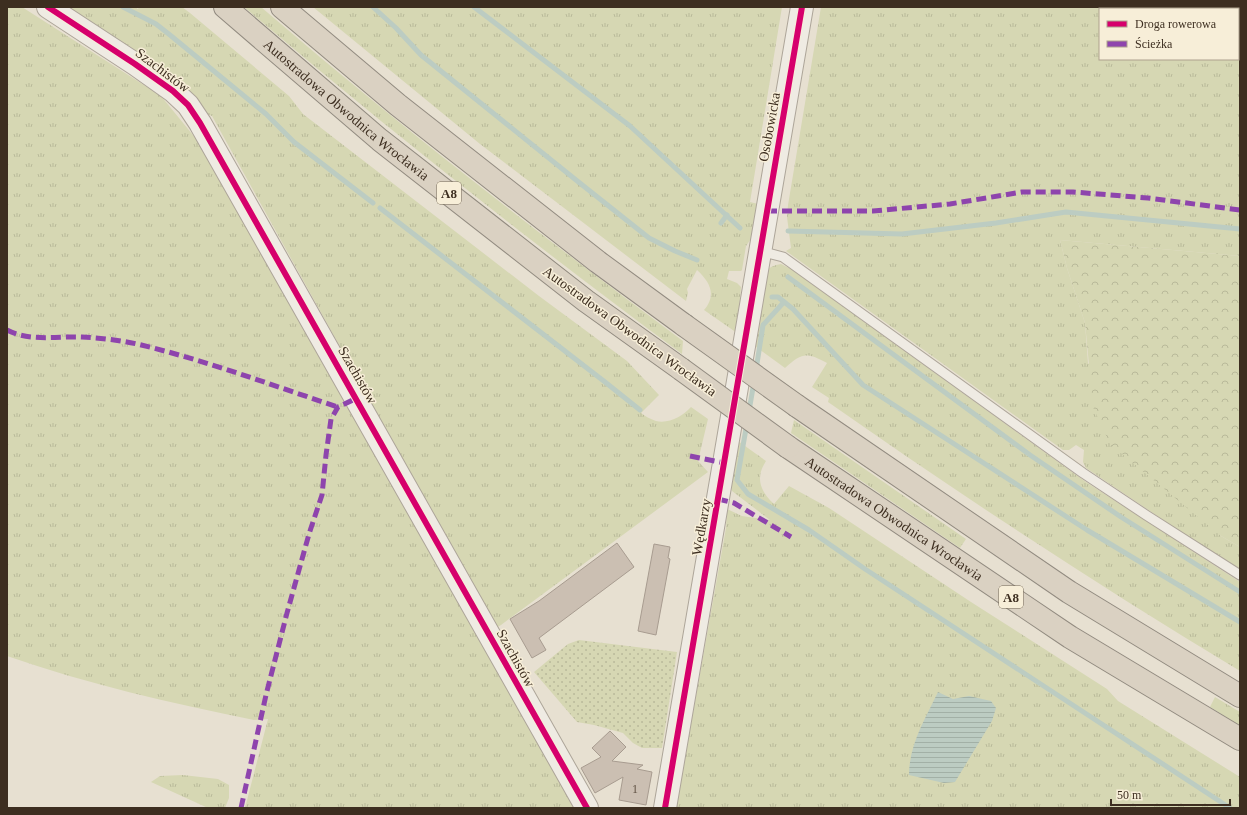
<svg xmlns="http://www.w3.org/2000/svg" width="1247" height="815" font-family="'Times New Roman',serif">
<style>
.grass{fill:url(#grass-tufts);fill-rule:evenodd}
.forest{fill:url(#forest-crowns)}
.garden{fill:url(#garden-dots)}
.water{fill:url(#water-rules)}
.lines{fill:none;stroke-linecap:round;stroke-linejoin:round}
.stream{stroke:#bcccc2;stroke-width:5}
.building{fill:#cbbfb2;stroke:#a89c90}
.service-casing{stroke:#ada599;stroke-width:11}
.tertiary-casing{stroke:#ada599;stroke-width:24}
.motorway-casing{stroke:#928b80;stroke-width:24}
.service{stroke:#efebe3;stroke-width:9}
.tertiary{stroke:#efebe3;stroke-width:22}
.motorway{stroke:#dad1c2;stroke-width:22}
.motorway-bridge-casing{stroke:#928b80;stroke-width:24;stroke-linecap:butt}
.motorway-bridge{stroke:#dad1c2;stroke-width:22}
.quiet{stroke:#8e44ad;stroke-width:5;stroke-dasharray:10 5;stroke-linecap:butt}
.cycleway-casing{stroke:#f7eed8;stroke-width:8}
.cycleway{stroke:#d6006c;stroke-width:6}
.labels{text-anchor:middle;stroke-width:3;stroke-linejoin:round;paint-order:stroke}
.number-label{font-size:12px;fill:#605244}
.shield{fill:#f7eed8;stroke:#756857;stroke-width:1}
.shield-label{font-size:13px;font-weight:bold;fill:#3d2e20}
.street-label{font-size:14px;fill:#3d2e20;stroke:#f7eed8}
</style>
<defs>
<pattern id="grass-tufts" width="24" height="20" patternUnits="userSpaceOnUse"><rect width="24" height="20" fill="#d6d7b3"/><path d="M3 7l-1-3M5 7V3M7 7l1-3M15 17l-1-3M17 17v-4M19 17l1-3" fill="none" stroke="#b9b99a"/></pattern>
<pattern id="forest-crowns" width="20" height="18" patternUnits="userSpaceOnUse"><rect width="20" height="18" fill="#d6d7b3"/><path d="M2 6a3 3 0 1 1 6 0M12 15a3 3 0 1 1 6 0" fill="none" stroke="#b9b99a"/></pattern>
<pattern id="garden-dots" width="8" height="8" patternUnits="userSpaceOnUse"><rect width="8" height="8" fill="#d6d7b3"/><path d="M2 2h.1M6 6h.1" fill="none" stroke="#b9b99a" stroke-width="1.8" stroke-linecap="round"/></pattern>
<pattern id="water-rules" width="6" height="5" patternUnits="userSpaceOnUse"><rect width="6" height="5" fill="#bcccc2"/><path d="M0 2.5h6" fill="none" stroke="#a2b0a6"/></pattern>
</defs>
<rect width="100%" height="100%" fill="#e7e0d1"/>
<g class="grass">
<path d="M 7,7 L 22,7 L 161,96 L 206,151 L 337,389 L 343,392 L 581,808 L 245,808 L 268,719 L 254,720 C 171,703 87,684 7,656 Z"/>
<path d="M 61,7 L 135,7 L 138,9 L 139,7 L 182,7 L 190,13 L 289,96 L 303,114 L 539,296 L 627,361 L 659,395 L 641,413 C 645,416 650,419 656,421 C 669,424 683,416 691,407 L 708,419 L 698,461 L 708,472 L 501,625 L 496,628 L 212,116 L 204,113 Z"/>
<path d="M 244,7 L 261,7 C 397,124 539,234 683,341 L 682,354 C 532,243 386,128 244,7 Z"/>
<path d="M 313,7 L 782,7 L 750,202 L 758,204 L 757,230 L 746,246 L 742,270 L 741,271 L 729,271 L 727,279 L 737,283 L 741,287 L 737,333 L 704,310 C 717,295 710,282 697,270 L 687,289 L 688,293 L 686,301 L 480,144 Z"/>
<path d="M 821,7 L 1240,7 L 1240,256 L 1060,240 L 1067,268 L 1085,323 L 1088,363 L 1221,536 L 1240,547 L 1240,569 L 1190,538 L 1086,468 L 1083,462 L 1084,450 L 1076,445 L 1069,450 L 1063,450 L 786,251 L 791,248 L 787,217 L 788,205 ZM 1100,9 L 1238,9 L 1238,59 L 1100,59 Z"/>
<path d="M 781,264 L 791,269 L 1086,482 L 1240,582 L 1240,671 C 1099,586 962,496 828,402 L 829,398 L 812,387 L 827,363 C 806,352 802,353 785,368 L 752,344 L 765,272 C 770,267 774,265 781,264 Z"/>
<path d="M 794,420 L 966,539 L 960,548 L 791,433 Z"/>
<path d="M 738,441 L 766,461 C 755,478 760,491 774,504 L 789,486 L 829,508 L 971,602 L 1107,689 L 1118,701 L 1240,777 L 1240,808 L 676,808 L 726,528 L 727,509 L 742,516 L 770,520 L 732,491 L 730,478 Z"/>
<path d="M 1215,697 L 1240,712 L 1240,726 L 1210,707 Z"/>
<path d="M 183,775 L 218,779 L 229,785 L 229,798 L 225,808 L 208,808 L 151,782 L 160,776 Z"/>
</g>
<path class="forest" d="M 1060,240 L 1240,256 L 1240,547 L 1221,536 L 1110,444 L 1093,407 L 1085,323 L 1067,268 Z"/>
<path class="garden" d="M 579,640 L 677,652 L 662,748 L 642,748 L 633,743 L 623,733 L 594,725 L 577,722 L 534,672 L 568,644 Z"/>
<path class="water" d="M 938,692 L 953,699 L 969,696 L 991,701 L 996,708 L 992,721 L 955,782 L 944,783 L 909,775 C 909,745 925,719 938,692 Z"/>
<g class="lines">
<g class="stream">
<path d="M 123,7 L 156,24 L 170,35 L 266,114 L 294,142 L 373,203"/>
<path d="M 373,7 L 396,28 L 421,55 L 576,180 L 649,238 L 675,251 L 697,260"/>
<path d="M 474,7 L 630,126 L 740,228"/>
<path d="M 380,208 L 605,382 L 640,410"/>
<path d="M 721,223 L 727,215"/>
<path d="M 788,231 L 902,234 L 996,223 L 1066,212 L 1240,229"/>
<path d="M 788,277 L 1030,455 L 1121,517 L 1240,592"/>
<path d="M 772,297 L 778,297 L 793,309 L 863,385 L 1087,530 L 1240,622"/>
<path d="M 756,370 L 763,325 L 784,302"/>
<path d="M 749,411 L 754,382"/>
<path d="M 747,423 L 737,480 L 748,494 L 809,530 L 865,569 L 1230,808"/>
</g>
</g>
<g class="building">
<path d="M 617,543 L 634,567 L 539,638 L 546,650 L 532,658 L 510,619 L 539,601 Z"/>
<path d="M 654,544 L 670,547 L 668,558 L 670,559 L 656,635 L 638,631 Z"/>
<path d="M 610,731 L 626,747 L 612,761 L 643,765 L 637,769 L 652,772 L 646,805 L 619,800 L 623,777 L 595,793 L 581,768 L 601,757 L 592,748 Z"/>
</g>
<g class="lines">
<g class="service-casing">
<path id="service" d="M 760,251 L 783,257 L 1083,473 L 1146,515 L 1240,575"/>
</g>
<g class="tertiary-casing">
<g id="tertiary">
<path d="M 48,7 L 135,64 L 173,91 L 188,105 L 200,123 L 587,808"/>
<path d="M 665,808 L 802,7"/>
</g>
</g>
<g class="motorway-casing">
<g id="motorway">
<path id="s1" d="M 225,7 L 380,140 L 586,301 L 681,369"/>
<path d="M 282,7 L 398,105 L 598,262 L 684,325"/>
<path d="M 797,406 L 1069,592 L 1240,696"/>
<path id="s2" d="M 788,447 L 1070,637 L 1240,739"/>
</g>
</g>
<use href="#service" class="service"/>
<use href="#tertiary" class="tertiary"/>
<use href="#motorway" class="motorway"/>
<g class="motorway-bridge-casing">
<g id="motorway-bridge">
<path d="M 684,325 L 797,406"/>
<path d="M 681,369 L 788,447"/>
</g>
</g>
<use href="#motorway-bridge" class="motorway-bridge"/>
<g class="quiet">
<path d="M 767,211 L 873,211 L 950,204 L 1022,192 L 1073,192 L 1148,198 L 1240,210"/>
<path d="M 7,330 C 30,342 57,336 82,337 C 100,338 119,340 137,344 C 205,360 271,385 338,407"/>
<path d="M 690,456 L 724,463"/>
<path d="M 718,499 L 734,503 L 791,537"/>
<path d="M 241,808 L 266,695 L 287,613 L 309,534 L 322,495 L 326,455 L 331,419 L 338,407 L 357,398"/>
</g>
<g class="cycleway-casing">
<g id="cycleway">
<path d="M 48,7 L 135,64 L 173,91 L 188,105 L 200,123 L 587,808"/>
<path d="M 665,808 L 802,7"/>
</g>
</g>
<use href="#cycleway" class="cycleway"/>
</g>
<g class="labels">
<g class="number-label">
<text x="635" y="793">1</text>
</g>
<g class="shield">
<rect x="437" y="182" width="24" height="22" rx="3"/>
<rect x="999" y="586" width="24" height="22" rx="3"/>
</g>
<g class="shield-label">
<text x="449" y="198">A8</text>
<text x="1011" y="602">A8</text>
</g>
<g class="street-label">
<text transform="translate(163 70) rotate(37)" y="5">Szachistów</text>
<text dy="5" stroke="none"><textPath href="#s1" startOffset="159">Autostradowa Obwodnica Wrocławia</textPath></text>
<text transform="translate(769 127) rotate(-80)" y="5">Osobowicka</text>
<text transform="translate(630 331) rotate(36)" y="5">Autostradowa Obwodnica Wrocławia</text>
<text transform="translate(358 375) rotate(60)" y="5">Szachistów</text>
<text dy="5" stroke="none"><textPath href="#s2" startOffset="128">Autostradowa Obwodnica Wrocławia</textPath></text>
<text transform="translate(701 527) rotate(-80)" y="5">Wędkarzy</text>
<text transform="translate(516 658) rotate(61)" y="5">Szachistów</text>
</g>
</g>
<rect width="1247" height="815" fill="none" stroke="#3d2e20" stroke-width="16"/>
<rect x="1099" y="8" width="140" height="52" fill="#f7eed8" stroke="#ada18e"/>
<rect x="1107" y="21" width="20" height="6" fill="#d6006c" stroke="#ada18e"/>
<text x="1135" y="28" font-size="12" fill="#3d2e20">Droga rowerowa</text>
<rect x="1107" y="41" width="20" height="6" fill="#8e44ad" stroke="#ada18e"/>
<text x="1135" y="48" font-size="12" fill="#3d2e20">Ścieżka</text>
<path d="M1111 799v6h119v-6" fill="none" stroke="#3d2e20" stroke-width="2"/>
<text x="1117" y="799" font-size="12" fill="#3d2e20" stroke="#f7eed8" stroke-width="3" paint-order="stroke">50 m</text>
</svg>
